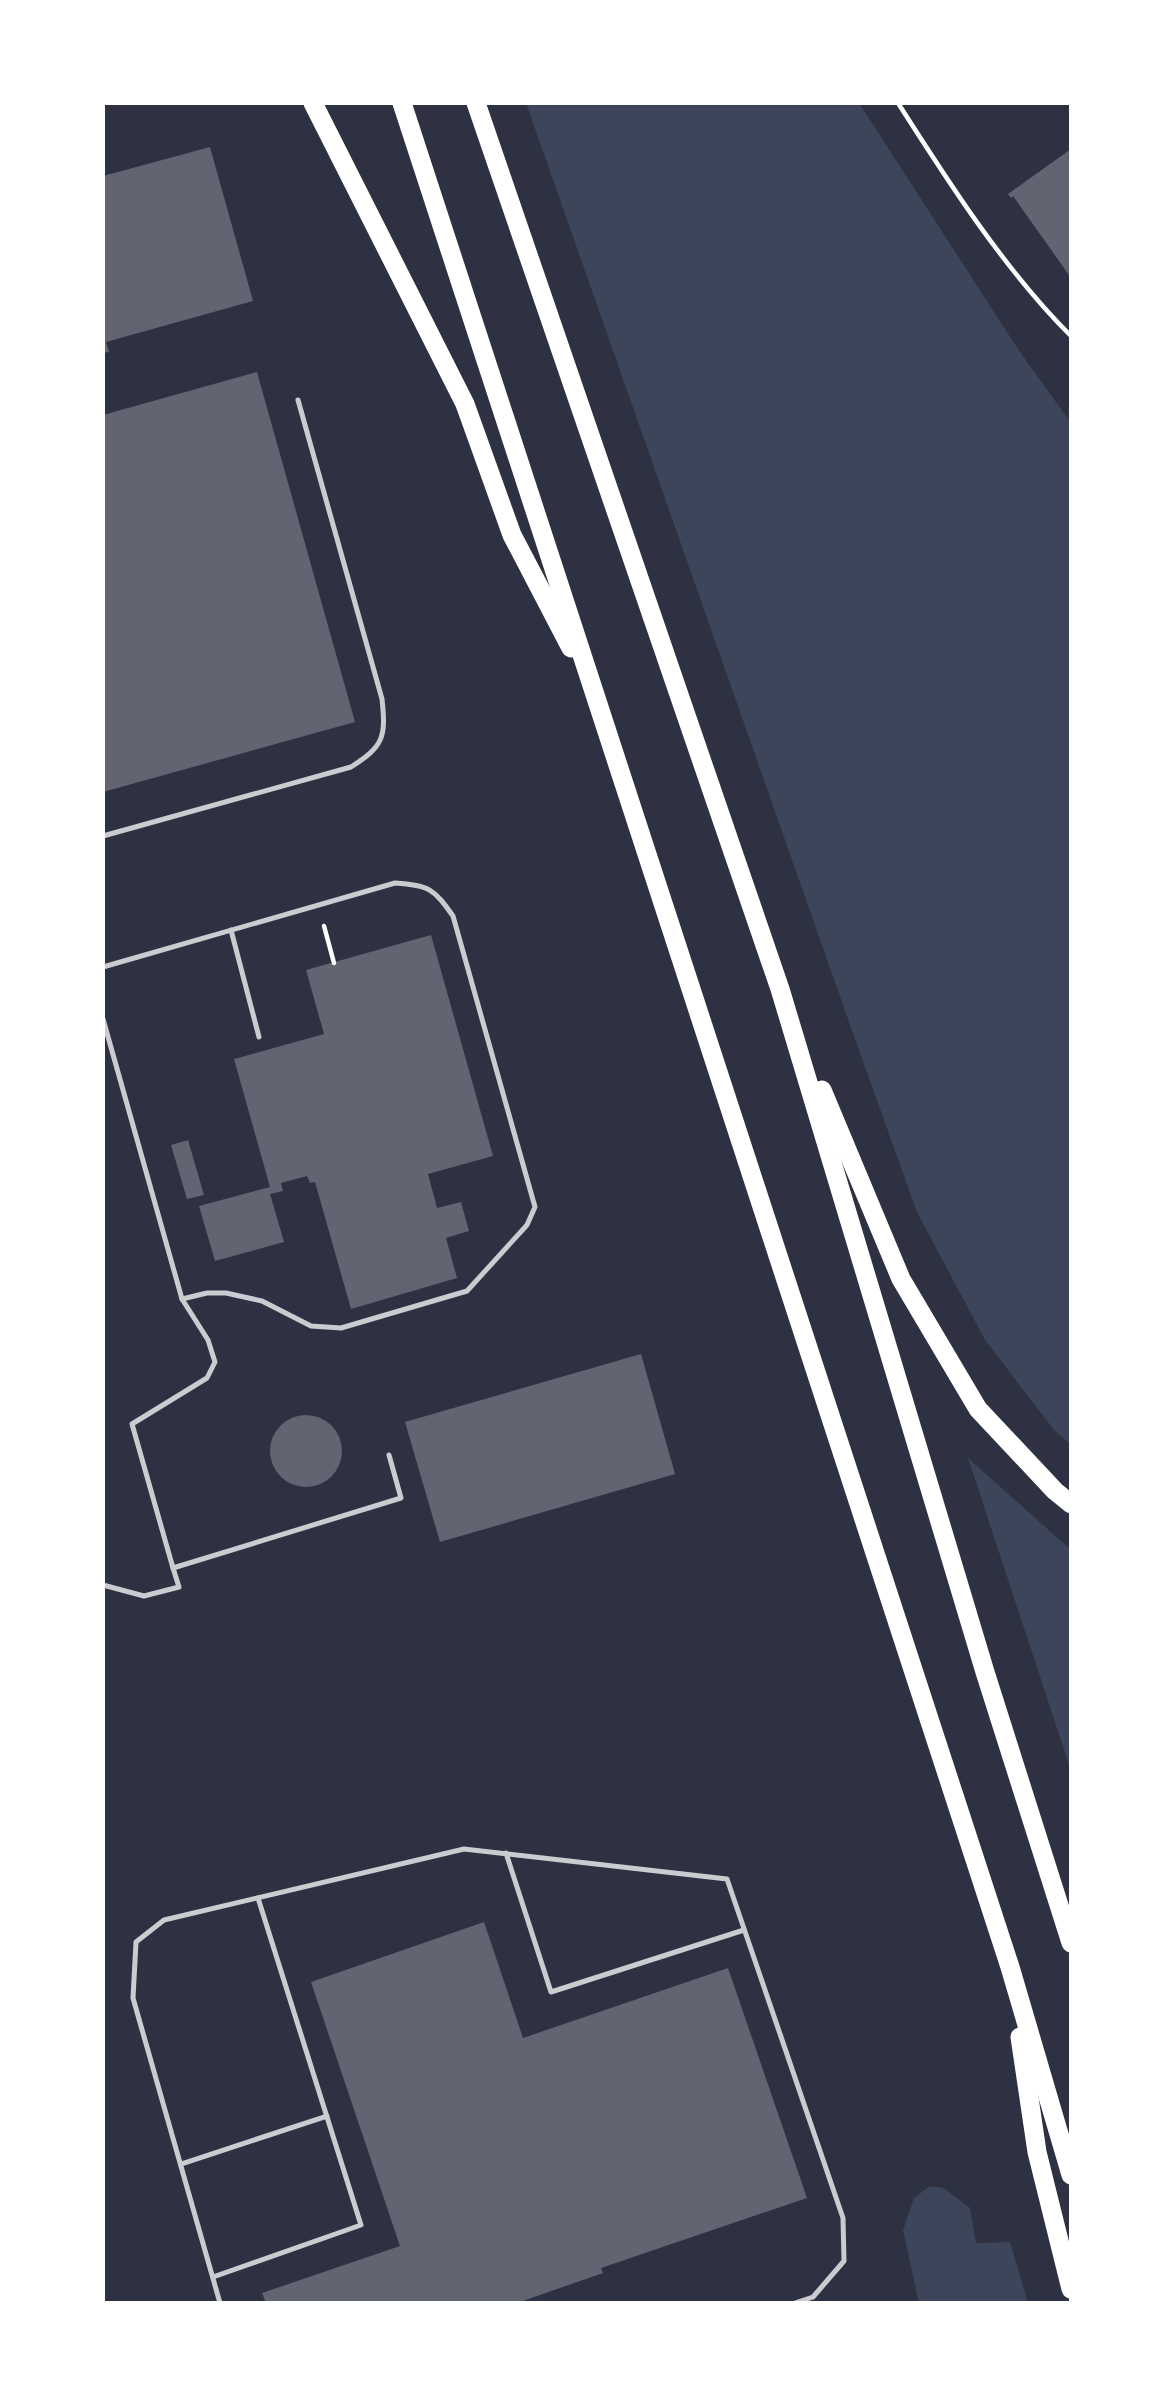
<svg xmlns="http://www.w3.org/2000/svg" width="1174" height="2406" font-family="'Titillium Web',sans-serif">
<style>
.green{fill:#3c4559}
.building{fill:#626471}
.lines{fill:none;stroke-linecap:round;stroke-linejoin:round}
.path{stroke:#fff;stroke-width:4.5}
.service{stroke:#caccd0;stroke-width:5}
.trunk{stroke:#fff;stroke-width:19}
</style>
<rect width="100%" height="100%" fill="#2d3142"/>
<g class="green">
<path d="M 526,103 L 859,103 L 1020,352 L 1071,423 L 1071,1445 L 1054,1430 L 985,1340 L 917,1212 L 856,1042 Z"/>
<path d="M 968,1458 L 1071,1550 L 1071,1771 Z"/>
<path d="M 930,2186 L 944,2188 L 970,2208 L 976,2243 L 1010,2242 L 1028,2303 L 919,2303 L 903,2230 L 914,2198 Z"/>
</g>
<g class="building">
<path d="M 210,147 L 253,301 L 106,342 L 109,352 L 103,353 L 103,176 Z"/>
<path d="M 1071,149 L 1071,278 L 1013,196 L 1011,198 L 1008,194 Z"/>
<path d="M 257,372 L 355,722 L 103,792 L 103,415 Z"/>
<path d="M 431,935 L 493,1156 L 428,1174 L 437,1208 L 461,1202 L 469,1231 L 446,1238 L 457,1278 L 351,1309 L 315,1182 L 310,1183 L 307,1176 L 281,1183 L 283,1191 L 270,1194 L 284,1242 L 215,1261 L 199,1206 L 270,1187 L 234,1059 L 324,1034 L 306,970 Z"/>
<path d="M 188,1140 L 204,1195 L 187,1199 L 171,1145 Z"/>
<path d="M 641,1354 L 675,1474 L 440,1542 L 405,1422 Z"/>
<circle cx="306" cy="1451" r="36"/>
<path d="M 484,1922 L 523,2038 L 728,1968 L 807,2198 L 601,2268 L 603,2273 L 517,2303 L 266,2303 L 262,2293 L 400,2246 L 311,1982 Z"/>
</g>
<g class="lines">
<g class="path">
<path d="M 898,103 C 949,183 1004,269 1071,336"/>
<path d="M 324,926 L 334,963"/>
</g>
<g class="service">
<path d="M 103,836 L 351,767 C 384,746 386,737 382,699 L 298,400"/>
<path d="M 231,930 L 259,1037"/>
<path d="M 103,967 L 395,883 C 429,885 434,889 453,916 L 535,1207 L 527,1225 L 467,1291 L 341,1328 L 311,1326 L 262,1301 L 226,1293 L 207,1293 L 182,1299 L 103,1019"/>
<path d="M 182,1299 L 208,1340 L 215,1362 L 207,1378 L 132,1424 L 173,1568 L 401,1498 L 389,1455"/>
<path d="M 103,1585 L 144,1596 L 179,1587 L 173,1568"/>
<path d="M 506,1853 L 551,1992 L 744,1930"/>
<path d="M 181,2164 L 327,2116"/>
<path d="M 213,2277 L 361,2225 L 258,1898"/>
<path d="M 220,2303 L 133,1998 L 136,1942 L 164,1920 L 464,1849 L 727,1879 L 843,2218 L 844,2261 L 813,2297 L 795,2303"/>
</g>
<g class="trunk">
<path d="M 313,103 L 465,404 L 512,535 L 571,648"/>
<path d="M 402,103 L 1010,1967 L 1071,2175"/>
<path d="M 476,103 L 780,989 L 985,1672 L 1071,1943"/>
<path d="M 822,1090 L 901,1279 L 978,1409 L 1055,1491 L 1071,1504"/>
<path d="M 1020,2037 L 1037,2152 L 1071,2289"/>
</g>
</g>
<rect width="1174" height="2406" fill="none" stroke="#ffffff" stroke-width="210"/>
</svg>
